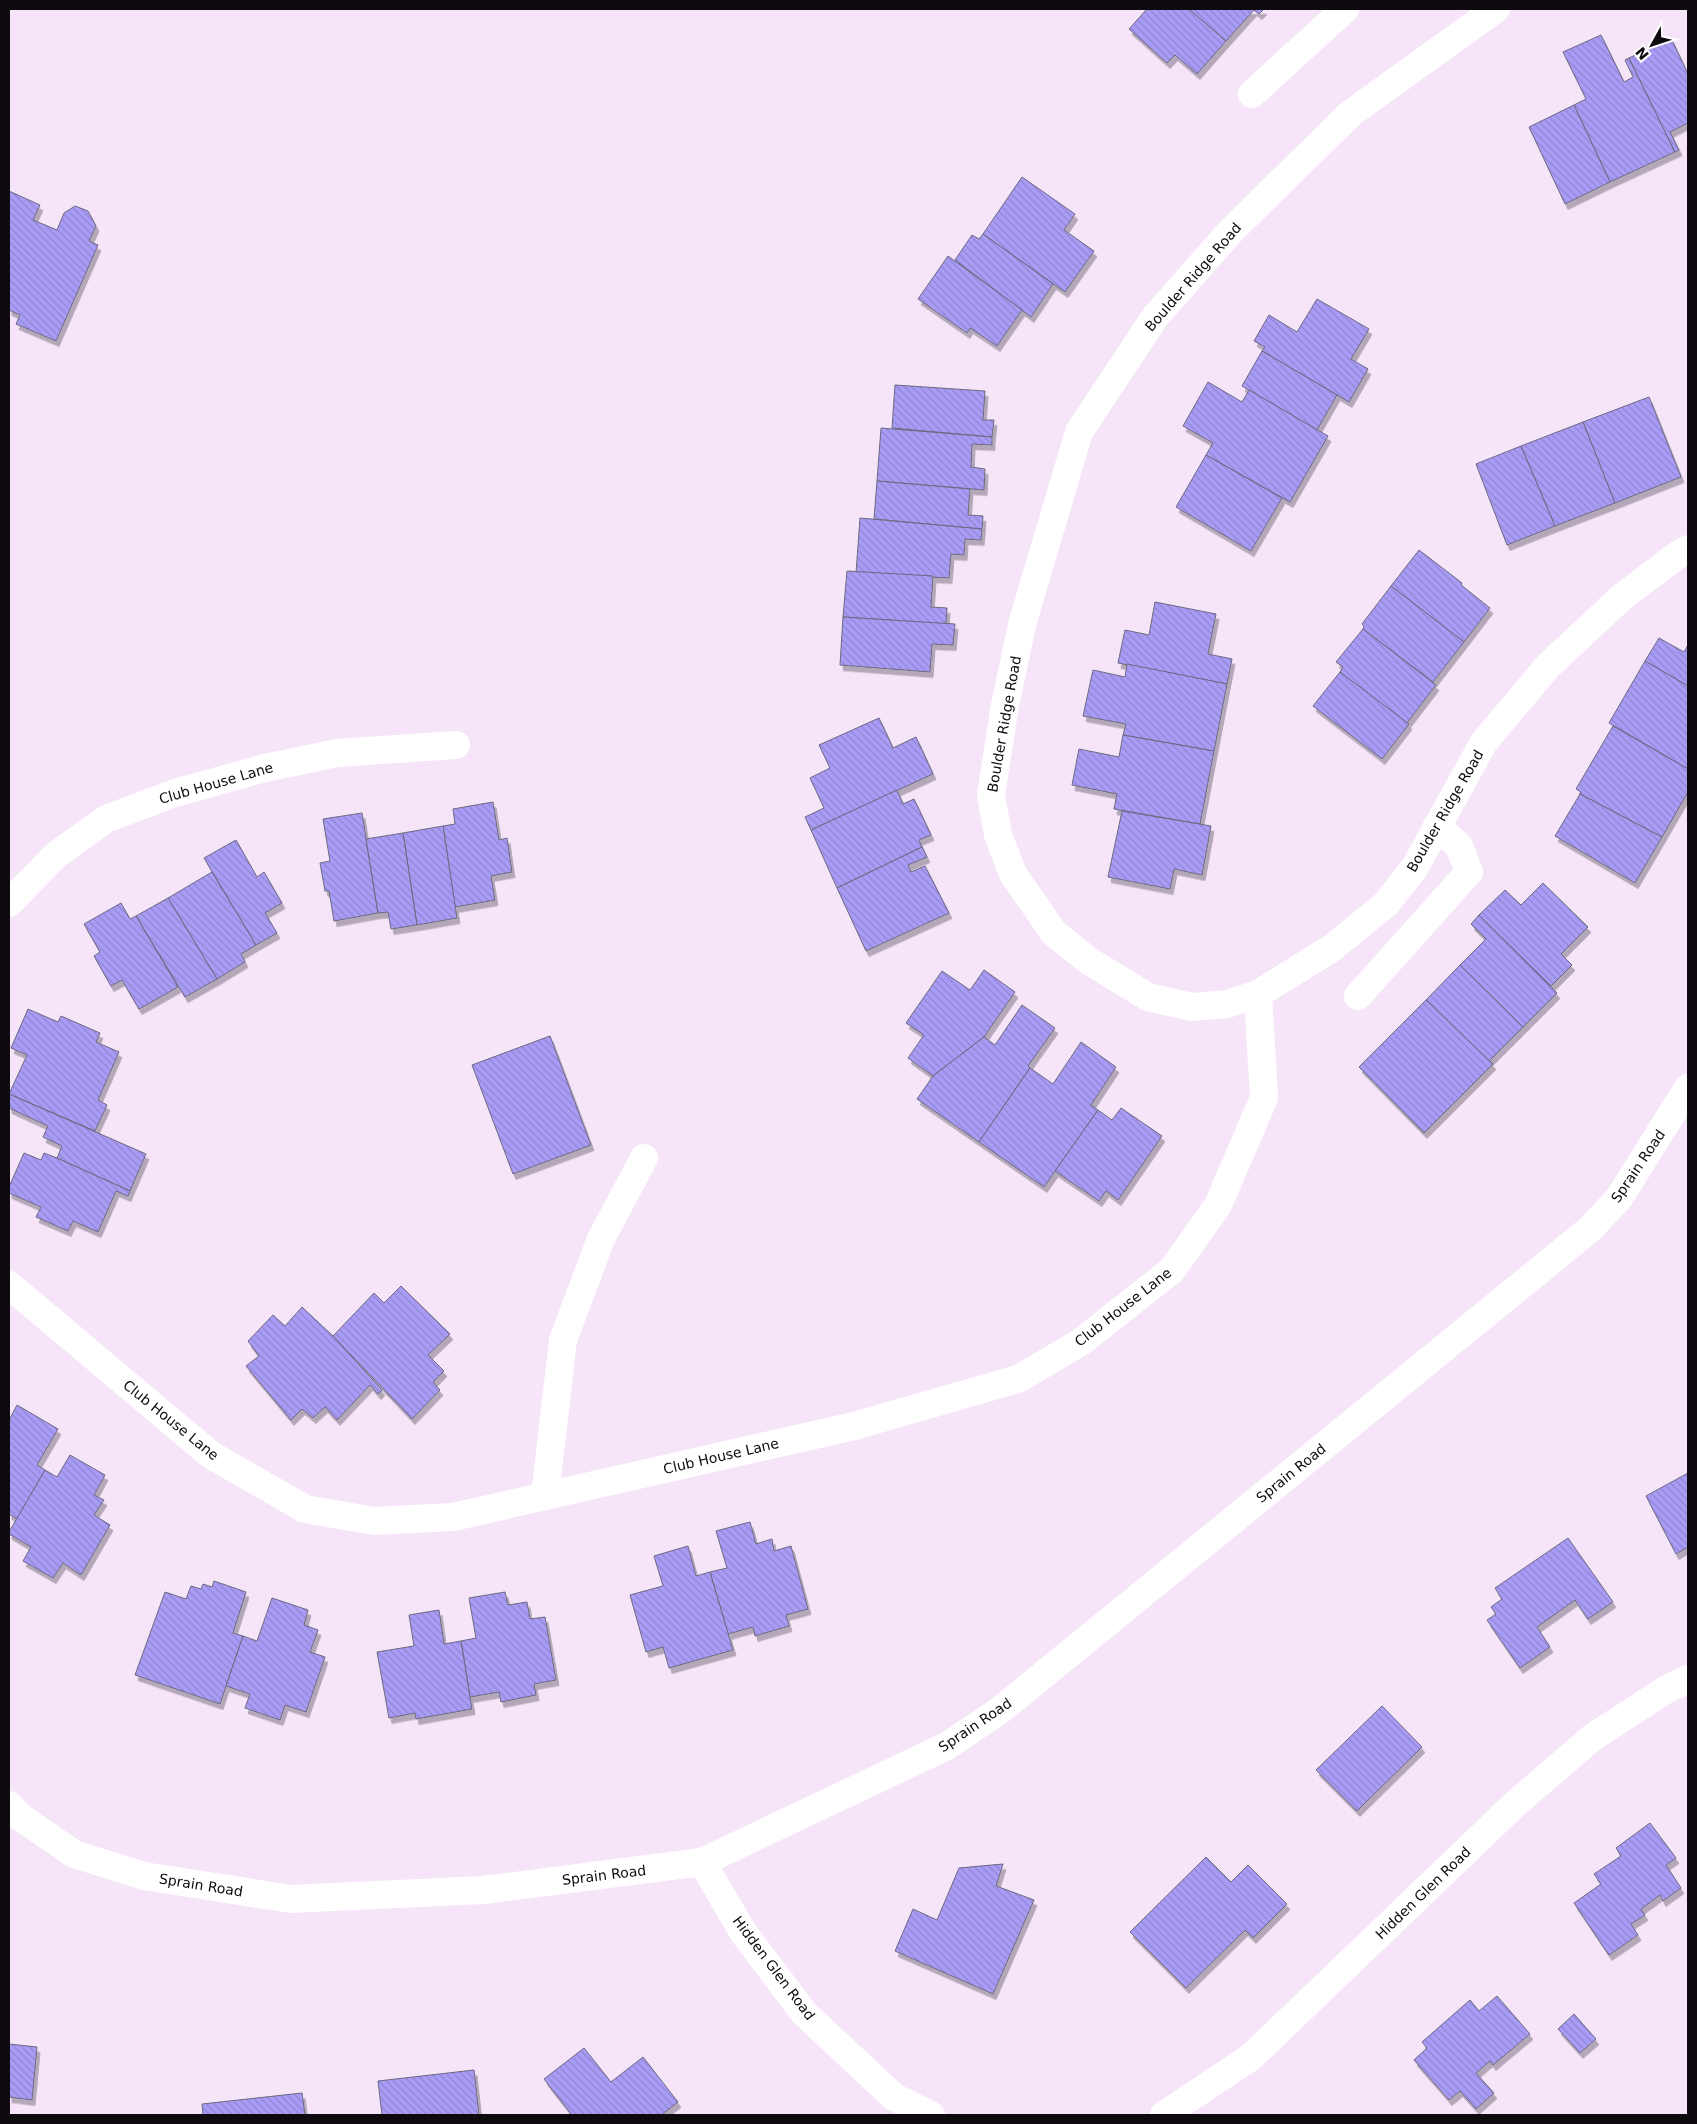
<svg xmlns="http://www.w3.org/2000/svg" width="1697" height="2124" font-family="'DejaVu Sans',sans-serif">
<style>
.building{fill:url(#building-back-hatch);stroke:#6b697f;filter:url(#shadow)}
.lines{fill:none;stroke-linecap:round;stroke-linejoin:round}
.minor{stroke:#fff;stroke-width:28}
.labels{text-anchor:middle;stroke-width:5;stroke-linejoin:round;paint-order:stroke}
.street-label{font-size:14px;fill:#0f0910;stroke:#fff}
</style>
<defs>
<pattern id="building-back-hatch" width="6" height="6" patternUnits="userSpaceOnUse" patternTransform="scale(1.25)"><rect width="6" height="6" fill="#a99cf6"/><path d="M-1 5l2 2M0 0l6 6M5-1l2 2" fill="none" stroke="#9085d2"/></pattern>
<filter id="shadow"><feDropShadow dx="3" dy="5.5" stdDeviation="0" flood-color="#0004"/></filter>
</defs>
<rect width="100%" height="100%" fill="#f6e4f9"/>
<g class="building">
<path d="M 1147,9 L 1189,9 L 1226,41 L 1197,74 L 1175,55 L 1167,63 L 1129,29 Z"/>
<path d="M 1189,9 L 1264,9 L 1259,14 L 1254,10 L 1226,41 Z"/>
<path d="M 1601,35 L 1624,82 L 1633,77 L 1625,60 L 1629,58 L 1675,152 L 1610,182 L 1574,105 L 1586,99 L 1563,52 Z"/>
<path d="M 1671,38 L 1688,74 L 1688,123 L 1670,132 L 1679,150 L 1675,152 L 1629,58 Z"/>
<path d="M 1574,105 L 1610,182 L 1565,204 L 1529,127 Z"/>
<path d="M 1022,177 L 1075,214 L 1064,230 L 1094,251 L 1065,292 L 983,234 Z"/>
<path d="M 9,191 L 40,205 L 33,220 L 57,230 L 64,213 L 75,206 L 88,211 L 96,226 L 89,241 L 98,245 L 56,341 L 16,324 L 20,315 L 9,310 Z"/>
<path d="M 983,234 L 1053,284 L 1031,317 L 955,260 L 972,235 L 979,239 Z"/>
<path d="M 948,256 L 1022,310 L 997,346 L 970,328 L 967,333 L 918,299 Z"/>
<path d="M 1317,299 L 1369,329 L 1351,359 L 1368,369 L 1349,402 L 1262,351 L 1265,347 L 1254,341 L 1269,315 L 1297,332 Z"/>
<path d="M 1262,351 L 1337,395 L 1317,430 L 1242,386 Z"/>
<path d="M 1208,382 L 1242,402 L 1249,390 L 1328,436 L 1290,502 L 1206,455 L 1213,443 L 1183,426 Z"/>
<path d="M 895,385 L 985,391 L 983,420 L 994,420 L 992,437 L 892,428 Z"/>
<path d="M 1649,397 L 1681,477 L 1615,503 L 1583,422 Z"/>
<path d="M 1583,422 L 1615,503 L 1555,526 L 1521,446 Z"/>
<path d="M 881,428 L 992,437 L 992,445 L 972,444 L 971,467 L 985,469 L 984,490 L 877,481 Z"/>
<path d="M 1521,446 L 1555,526 L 1507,545 L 1476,464 Z"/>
<path d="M 1206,455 L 1282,498 L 1251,551 L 1176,507 Z"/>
<path d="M 877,481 L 970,489 L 968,515 L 983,516 L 982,529 L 874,519 Z"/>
<path d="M 860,518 L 982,529 L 981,540 L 965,539 L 964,555 L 951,554 L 949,578 L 856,573 Z"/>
<path d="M 1419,550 L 1462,583 L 1461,585 L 1490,608 L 1464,642 L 1391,586 Z"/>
<path d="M 847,571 L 933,576 L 931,607 L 947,608 L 946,624 L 843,617 Z"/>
<path d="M 1391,586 L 1464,642 L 1433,682 L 1363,629 L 1364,626 L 1362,624 Z"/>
<path d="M 1155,602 L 1216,614 L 1208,654 L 1232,659 L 1227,684 L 1118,663 L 1125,630 L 1149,635 Z"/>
<path d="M 843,617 L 955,624 L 953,645 L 932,644 L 930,672 L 840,665 Z"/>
<path d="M 1363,629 L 1436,685 L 1407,723 L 1340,672 L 1343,667 L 1336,662 Z"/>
<path d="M 1659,638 L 1684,652 L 1688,645 L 1688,686 L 1645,661 Z"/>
<path d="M 1645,661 L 1688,686 L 1688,769 L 1609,723 Z"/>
<path d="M 1127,664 L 1227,684 L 1214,751 L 1123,735 L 1126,724 L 1083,716 L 1093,670 L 1125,677 Z"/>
<path d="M 1340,672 L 1409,724 L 1382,759 L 1313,706 Z"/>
<path d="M 879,718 L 893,748 L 916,737 L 933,774 L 811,830 L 805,817 L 824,808 L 810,778 L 830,768 L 819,745 Z"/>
<path d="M 1613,726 L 1688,769 L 1688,792 L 1662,837 L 1580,794 L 1581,792 L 1576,789 Z"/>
<path d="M 1123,735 L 1214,751 L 1200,824 L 1114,809 L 1117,794 L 1072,785 L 1079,749 L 1119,757 Z"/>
<path d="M 897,790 L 903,804 L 914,799 L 931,835 L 919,840 L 922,847 L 837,888 L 811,830 Z"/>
<path d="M 1580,794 L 1662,837 L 1635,883 L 1555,836 Z"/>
<path d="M 493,802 L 499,840 L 507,838 L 512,872 L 491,876 L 495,900 L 455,907 L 443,826 L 455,824 L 453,809 Z"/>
<path d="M 1122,811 L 1211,826 L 1202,875 L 1174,869 L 1170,889 L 1108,877 Z"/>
<path d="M 362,813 L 378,913 L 334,921 L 329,891 L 325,891 L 320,863 L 330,861 L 323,819 Z"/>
<path d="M 443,826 L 457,918 L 417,925 L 403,833 Z"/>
<path d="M 403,833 L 417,925 L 391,929 L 388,912 L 378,913 L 366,839 Z"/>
<path d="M 236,840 L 257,877 L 264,872 L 282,903 L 265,913 L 277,933 L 256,945 L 204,858 Z"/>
<path d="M 922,847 L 927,857 L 908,865 L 911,872 L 925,866 L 949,913 L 866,951 L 837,888 Z"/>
<path d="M 212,872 L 256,945 L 241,954 L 245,962 L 217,979 L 168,898 Z"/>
<path d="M 1543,883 L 1588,927 L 1561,954 L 1572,965 L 1551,986 L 1479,915 L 1505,890 L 1521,905 Z"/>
<path d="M 168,898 L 217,979 L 185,997 L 136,916 Z"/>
<path d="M 121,903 L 130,919 L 136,916 L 178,987 L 139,1009 L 122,980 L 111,986 L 94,956 L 100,952 L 84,924 Z"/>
<path d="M 1479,915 L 1557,993 L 1523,1027 L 1460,965 L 1486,939 L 1471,924 Z"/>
<path d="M 1460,965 L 1523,1027 L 1489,1061 L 1426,1000 Z"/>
<path d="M 984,970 L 1015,992 L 984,1037 L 933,1076 L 908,1058 L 924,1035 L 906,1023 L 942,971 L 970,990 Z"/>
<path d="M 1426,1000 L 1493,1064 L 1424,1133 L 1359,1067 Z"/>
<path d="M 1022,1005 L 1055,1028 L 1028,1066 L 1030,1068 L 979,1142 L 917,1099 L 933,1076 L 984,1037 L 995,1045 Z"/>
<path d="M 28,1009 L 58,1022 L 61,1016 L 100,1033 L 96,1042 L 119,1052 L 98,1100 L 107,1105 L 95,1131 L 9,1094 L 27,1055 L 11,1048 Z"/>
<path d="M 550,1036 L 591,1145 L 513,1174 L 472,1065 Z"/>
<path d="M 1081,1042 L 1116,1067 L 1091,1105 L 1098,1110 L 1044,1187 L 979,1142 L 1030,1068 L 1053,1084 Z"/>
<path d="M 9,1094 L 146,1154 L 130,1191 L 57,1158 L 62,1146 L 43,1137 L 48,1126 L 9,1108 Z"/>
<path d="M 1121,1108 L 1162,1136 L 1118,1200 L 1106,1191 L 1099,1201 L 1055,1171 L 1098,1110 L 1112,1120 Z"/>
<path d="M 24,1153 L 41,1160 L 44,1153 L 57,1158 L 130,1191 L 128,1196 L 116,1191 L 98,1232 L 73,1221 L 68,1231 L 36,1217 L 41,1207 L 9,1193 L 9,1187 Z"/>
<path d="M 401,1286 L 450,1334 L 428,1355 L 444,1371 L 433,1382 L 440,1390 L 412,1419 L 333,1336 L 374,1293 L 384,1303 Z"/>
<path d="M 302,1307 L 333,1336 L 382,1390 L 378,1394 L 370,1385 L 337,1420 L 325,1407 L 313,1418 L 302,1409 L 291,1420 L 246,1366 L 259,1356 L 248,1341 L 273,1315 L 285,1326 Z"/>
<path d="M 17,1405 L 58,1429 L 37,1465 L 45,1470 L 17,1519 L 9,1514 L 9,1420 Z"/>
<path d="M 70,1455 L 105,1475 L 94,1495 L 104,1500 L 94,1515 L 110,1525 L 81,1575 L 63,1563 L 53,1578 L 23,1561 L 31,1547 L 9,1534 L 9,1532 L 45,1470 L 57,1477 Z"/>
<path d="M 1688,1473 L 1688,1547 L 1676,1554 L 1646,1496 Z"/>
<path d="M 750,1522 L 756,1544 L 772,1539 L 774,1551 L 791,1546 L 808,1609 L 786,1615 L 789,1626 L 755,1636 L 753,1627 L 728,1634 L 710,1572 L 727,1568 L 716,1531 Z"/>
<path d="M 1568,1538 L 1613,1602 L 1588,1619 L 1575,1600 L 1537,1627 L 1550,1647 L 1520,1668 L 1487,1620 L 1496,1614 L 1491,1607 L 1502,1599 L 1495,1588 Z"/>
<path d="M 688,1546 L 696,1576 L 710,1572 L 733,1650 L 669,1668 L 663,1647 L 646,1652 L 630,1595 L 663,1586 L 654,1556 Z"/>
<path d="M 214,1581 L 246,1592 L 233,1633 L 243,1636 L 220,1704 L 135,1675 L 165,1592 L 186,1599 L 191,1586 L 201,1589 L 203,1584 L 212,1587 Z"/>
<path d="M 505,1592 L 508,1605 L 527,1602 L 530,1619 L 545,1617 L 556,1680 L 534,1684 L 536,1695 L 501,1702 L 499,1692 L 470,1697 L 461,1641 L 476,1638 L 469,1598 Z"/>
<path d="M 272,1598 L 308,1610 L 304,1625 L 318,1630 L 310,1652 L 325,1657 L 306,1712 L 285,1705 L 280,1720 L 245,1708 L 250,1694 L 226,1686 L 243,1636 L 257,1641 Z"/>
<path d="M 439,1610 L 444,1644 L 461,1641 L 472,1709 L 416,1719 L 415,1713 L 389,1718 L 377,1652 L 414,1646 L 409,1615 Z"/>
<path d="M 1382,1706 L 1422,1747 L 1357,1811 L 1316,1770 Z"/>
<path d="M 1650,1823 L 1676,1858 L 1666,1865 L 1681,1888 L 1663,1901 L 1660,1895 L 1641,1909 L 1645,1915 L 1631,1924 L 1638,1935 L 1609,1955 L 1574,1903 L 1601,1884 L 1594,1874 L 1621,1856 L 1616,1848 Z"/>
<path d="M 1206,1857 L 1231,1882 L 1248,1865 L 1287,1904 L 1253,1938 L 1245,1930 L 1186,1988 L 1130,1932 Z"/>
<path d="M 1003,1864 L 996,1886 L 1034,1900 L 993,1994 L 895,1951 L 913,1909 L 937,1920 L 959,1868 Z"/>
<path d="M 1497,1996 L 1530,2034 L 1493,2065 L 1490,2061 L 1476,2073 L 1494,2093 L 1476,2109 L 1460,2091 L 1449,2100 L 1414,2060 L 1427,2048 L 1422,2042 L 1470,2000 L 1479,2011 Z"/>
<path d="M 1574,2014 L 1596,2039 L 1580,2053 L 1558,2029 Z"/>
<path d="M 9,2044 L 37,2047 L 32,2100 L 9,2097 Z"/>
<path d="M 584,2048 L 611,2082 L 643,2057 L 678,2102 L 661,2115 L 572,2115 L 544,2079 Z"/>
<path d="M 474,2070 L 479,2115 L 382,2115 L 378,2081 Z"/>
<path d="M 302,2093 L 305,2115 L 203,2115 L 202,2104 Z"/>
</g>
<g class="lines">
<g class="minor">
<path d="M 1496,9 L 1350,114 L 1230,232 L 1155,317 L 1079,432 L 1023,621 L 1005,705 L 991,795 L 998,835 L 1013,874 L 1054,933 L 1089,961 L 1148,997 L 1192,1007 L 1227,1004 L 1258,994 L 1332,948 L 1386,904 L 1415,867 L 1484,742 L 1548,666 L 1622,597 L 1679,554 L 1688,549"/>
<path d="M 1252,94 L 1345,9"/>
<path d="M 9,903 L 56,855 L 106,819 L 175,793 L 265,768 L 337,753 L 456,745"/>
<path d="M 1358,996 L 1469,872 L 1459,846 L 1437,826"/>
<path d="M 9,1285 L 211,1455 L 305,1509 L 374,1521 L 453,1517 L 854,1426 L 1018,1379 L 1081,1342 L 1172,1270 L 1218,1205 L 1264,1098 L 1258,994"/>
<path d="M 545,1496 L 563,1340 L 601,1239 L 644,1158"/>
<path d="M 9,1805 L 19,1816 L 74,1854 L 144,1876 L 291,1899 L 483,1890 L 702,1862 L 947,1746 L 999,1711 L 1590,1229 L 1619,1198 L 1688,1088"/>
<path d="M 702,1862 L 743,1932 L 804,2013 L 894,2097 L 931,2115"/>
<path d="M 1164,2115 L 1251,2057 L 1514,1805 L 1593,1737 L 1667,1689 L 1688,1679"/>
</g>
</g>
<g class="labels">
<g class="street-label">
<text transform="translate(1193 277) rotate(-49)" y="5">Boulder Ridge Road</text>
<text transform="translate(1004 724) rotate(-80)" y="5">Boulder Ridge Road</text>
<text transform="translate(216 783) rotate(-16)" y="5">Club House Lane</text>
<text transform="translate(1445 811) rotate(-60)" y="5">Boulder Ridge Road</text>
<text transform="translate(1638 1166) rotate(-56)" y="5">Sprain Road</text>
<text transform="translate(1123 1307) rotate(-38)" y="5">Club House Lane</text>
<text transform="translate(171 1420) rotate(39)" y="5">Club House Lane</text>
<text transform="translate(721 1456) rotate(-13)" y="5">Club House Lane</text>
<text transform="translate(1291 1473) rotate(-39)" y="5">Sprain Road</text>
<text transform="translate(975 1725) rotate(-34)" y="5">Sprain Road</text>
<text transform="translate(604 1875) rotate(-7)" y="5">Sprain Road</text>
<text transform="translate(201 1885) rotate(9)" y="5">Sprain Road</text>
<text transform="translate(1423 1893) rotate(-44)" y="5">Hidden Glen Road</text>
<text transform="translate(774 1968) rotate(53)" y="5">Hidden Glen Road</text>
</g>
</g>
<rect width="1697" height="2124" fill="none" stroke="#0f0910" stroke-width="20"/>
<g transform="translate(1652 45) rotate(230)" stroke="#ffffff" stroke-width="4" paint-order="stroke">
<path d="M0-4L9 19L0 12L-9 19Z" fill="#0f0910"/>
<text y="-8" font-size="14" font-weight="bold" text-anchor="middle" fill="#0f0910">N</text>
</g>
</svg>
